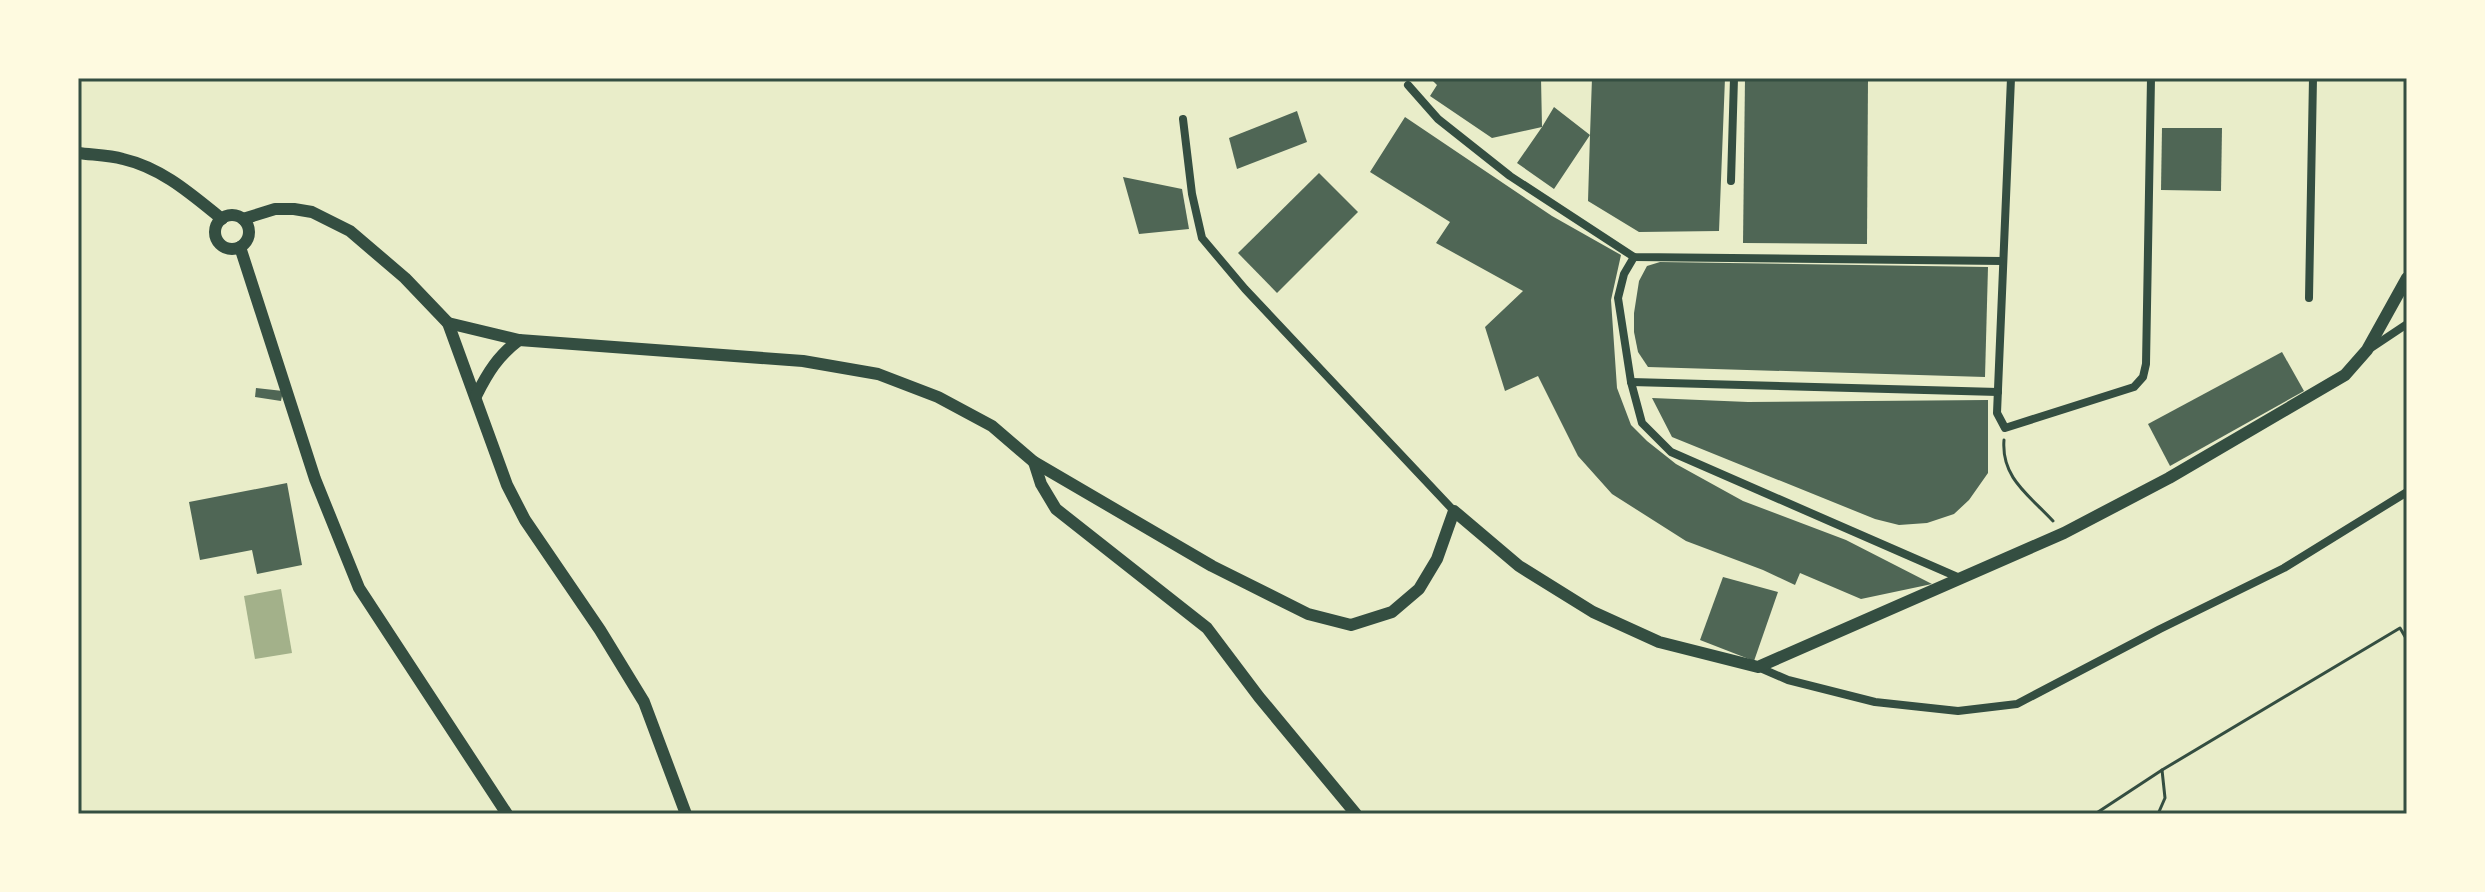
<svg xmlns="http://www.w3.org/2000/svg" width="2485" height="892" font-family="Helvetica,sans-serif">
<style>
.water{fill:#a3b18a}
.building{fill:#4f6655}
.lines{fill:none;stroke-linecap:round;stroke-linejoin:round}
.path{stroke:#344e41;stroke-width:3}
.minor{stroke:#344e41;stroke-width:8}
.tertiary{stroke:#344e41;stroke-width:12}
.neatline{fill:none;stroke:#344e41;stroke-width:3}
</style>
<rect width="100%" height="100%" fill="#e9edc9"/>
<path class="water" d="M 281,589 L 292,653 L 255,659 L 244,596 Z"/>
<g class="building">
<path d="M 1430,78 L 1541,78 L 1542,127 L 1554,107 L 1590,135 L 1592,78 L 1725,78 L 1719,231 L 1639,232 L 1588,201 L 1590,135 L 1554,189 L 1517,163 L 1542,127 L 1492,138 L 1430,96 L 1437,85 Z"/>
<path d="M 1745,78 L 1868,78 L 1867,244 L 1743,243 Z"/>
<path d="M 1297,111 L 1307,142 L 1237,169 L 1229,138 Z"/>
<path d="M 1405,117 L 1552,216 L 1621,255 L 1611,300 L 1617,388 L 1631,425 L 1647,441 L 1676,464 L 1743,501 L 1846,540 L 1932,584 L 1861,599 L 1800,573 L 1795,585 L 1763,570 L 1686,541 L 1612,494 L 1578,456 L 1538,376 L 1505,391 L 1485,327 L 1523,291 L 1436,243 L 1450,222 L 1370,172 Z"/>
<path d="M 2162,128 L 2222,128 L 2221,191 L 2161,190 Z"/>
<path d="M 1319,173 L 1358,212 L 1277,293 L 1238,253 Z"/>
<path d="M 1123,177 L 1182,189 L 1189,229 L 1139,234 Z"/>
<path d="M 1660,262 L 1988,267 L 1985,377 L 1648,367 L 1638,352 L 1634,332 L 1634,313 L 1639,281 L 1647,266 Z"/>
<path d="M 2282,352 L 2304,391 L 2170,466 L 2148,424 Z"/>
<path d="M 256,388 L 283,391 L 281,401 L 255,397 Z"/>
<path d="M 1652,398 L 1748,402 L 1988,400 L 1988,473 L 1969,500 L 1954,514 L 1927,523 L 1899,525 L 1875,519 L 1672,437 Z"/>
<path d="M 287,483 L 302,565 L 257,574 L 252,550 L 200,560 L 189,502 Z"/>
<path d="M 1723,577 L 1778,592 L 1754,661 L 1700,640 Z"/>
</g>
<g class="lines">
<g class="path">
<path d="M 2004,440 C 2001,478 2029,495 2053,521"/>
<path d="M 2095,814 L 2162,770 L 2400,628 L 2407,640"/>
<path d="M 2158,814 L 2165,798 L 2162,770"/>
</g>
<g class="minor">
<path d="M 2011,78 L 1997,413 L 2005,428 L 2134,387 L 2143,377 L 2146,364 L 2151,78"/>
<path d="M 1408,85 L 1438,119 L 1510,176 L 1634,257 L 2002,261"/>
<path d="M 1183,119 L 1192,194 L 1202,238 L 1245,289 L 1454,511"/>
<path d="M 1731,181 L 1734,78"/>
<path d="M 1634,257 L 1624,274 L 1618,298 L 1631,382 L 1642,423 L 1671,452 L 1962,579"/>
<path d="M 2309,298 L 2313,78"/>
<path d="M 2371,348 L 2407,324"/>
<path d="M 1631,382 L 1998,392"/>
<path d="M 1758,667 L 1788,680 L 1875,702 L 1958,711 L 2017,704 L 2160,629 L 2284,568 L 2407,492"/>
</g>
<g class="tertiary">
<path d="M 78,153 C 93,155 109,155 123,159 C 162,168 191,194 222,219"/>
<circle cx="232" cy="232" r="17"/>
<path d="M 243,219 L 275,209 L 294,209 L 312,212 L 350,231 L 405,278 L 448,323 L 507,485 L 525,520 L 600,630 L 644,702 L 686,814"/>
<path d="M 240,247 L 315,479 L 359,588 L 507,814"/>
<path d="M 448,323 L 519,340 L 803,361 L 878,374 L 938,397 L 992,426 L 1034,462 L 1212,566 L 1308,614 L 1351,625 L 1392,612 L 1419,589 L 1437,559 L 1454,511 L 1519,566 L 1593,612 L 1659,642 L 1758,667 L 2064,533 L 2169,478 L 2345,375 L 2367,350 L 2407,278"/>
<path d="M 476,396 C 488,372 498,356 519,340"/>
<path d="M 1034,462 L 1041,484 L 1056,509 L 1207,628 L 1259,697 L 1356,814"/>
</g>
</g>
<rect width="2485" height="892" fill="none" stroke="#fefae0" stroke-width="160"/>
<rect x="80" y="80" width="2325" height="732" class="neatline"/>
</svg>
